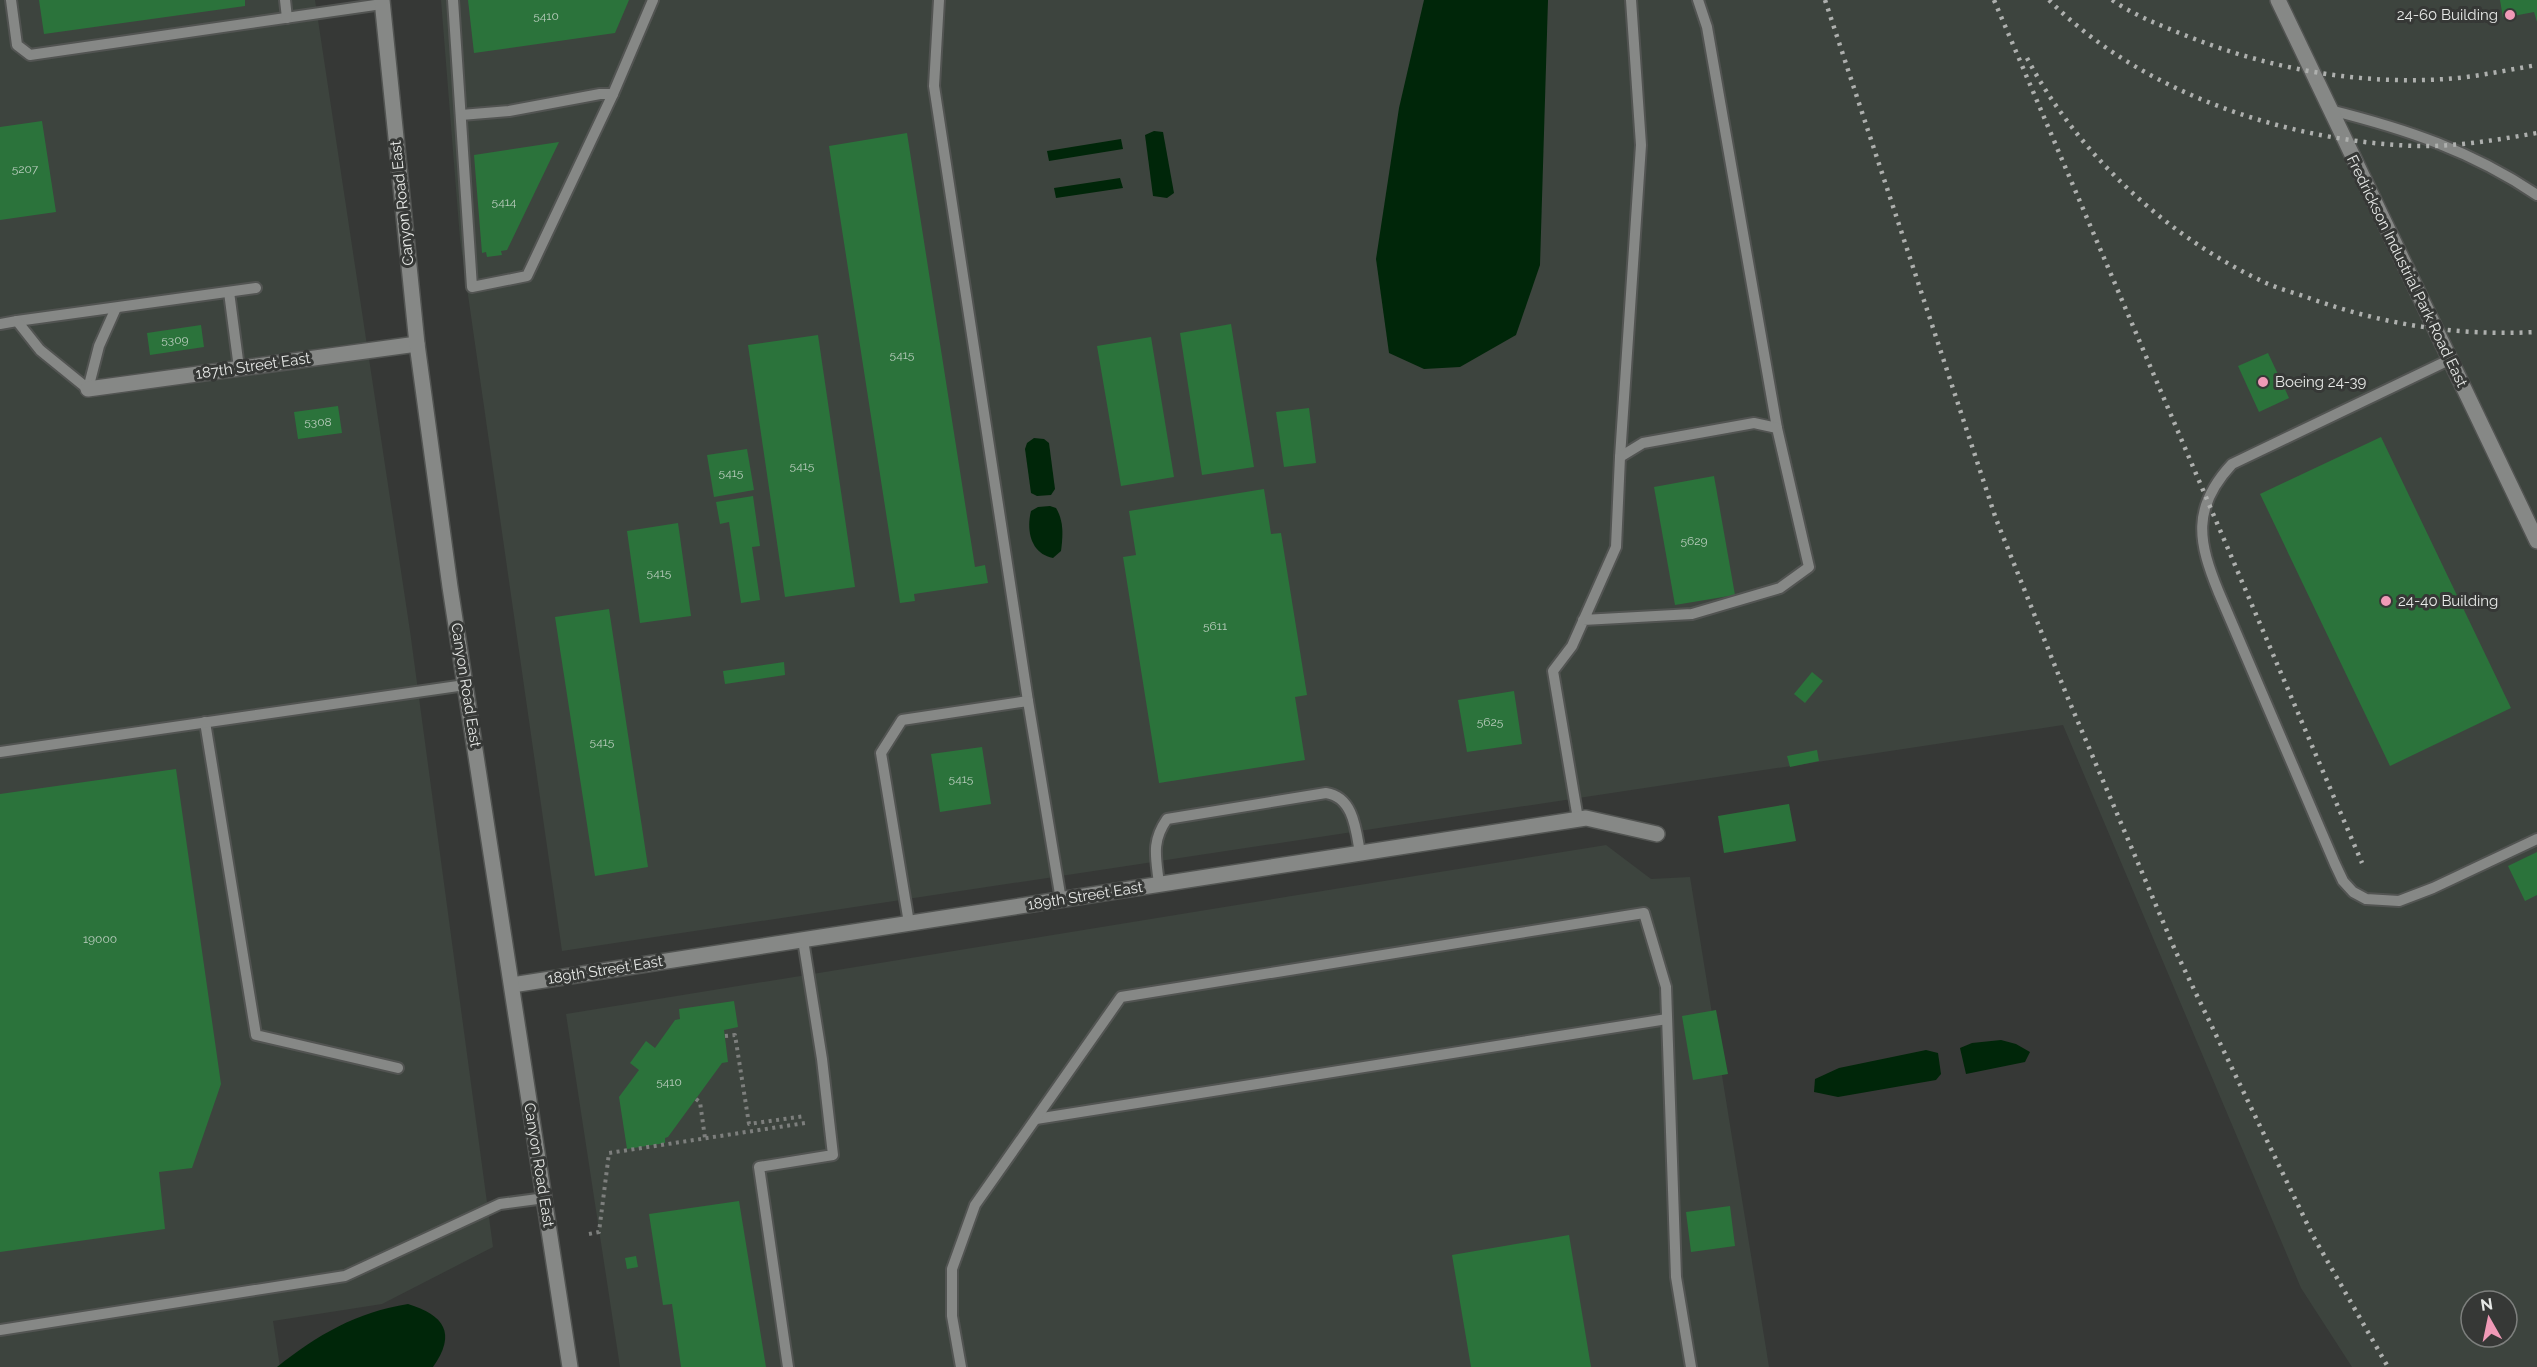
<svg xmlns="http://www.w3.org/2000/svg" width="2537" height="1367" font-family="Raleway,sans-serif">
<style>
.built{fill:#3d443e;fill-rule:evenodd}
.water{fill:#002609}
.building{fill:#2b733b}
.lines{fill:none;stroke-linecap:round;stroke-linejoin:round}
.lane-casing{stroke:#525452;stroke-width:14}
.street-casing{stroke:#525452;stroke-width:18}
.secondary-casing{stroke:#525452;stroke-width:18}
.path{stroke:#7d7f7d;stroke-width:4;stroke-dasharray:3 4.5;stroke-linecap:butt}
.lane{stroke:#868886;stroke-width:10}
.street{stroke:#868886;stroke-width:15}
.secondary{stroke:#868886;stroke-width:15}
.rail{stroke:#aeb0ae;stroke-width:4.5;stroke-dasharray:3 6;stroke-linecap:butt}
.poi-dot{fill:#f09ab7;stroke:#363836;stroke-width:2}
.labels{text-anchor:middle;stroke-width:6;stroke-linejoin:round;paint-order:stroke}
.number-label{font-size:12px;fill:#b8ccbc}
.poi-label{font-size:15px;fill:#e7e9e7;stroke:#363836;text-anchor:start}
.street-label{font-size:15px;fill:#e7e9e7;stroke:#363836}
</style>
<rect width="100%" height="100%" fill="#363836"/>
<g class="built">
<path d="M 0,0 L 315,0 L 410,631 L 493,1247 L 382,1304 L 273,1321 L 280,1367 L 0,1367 Z"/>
<path d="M 441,0 L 2537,0 L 2537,1367 L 2352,1367 L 2301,1288 L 2063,725 L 562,951 L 460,239 ZM 2471,1301 L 2507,1301 L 2507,1337 L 2471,1337 Z"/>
<path d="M 1606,845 L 1651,879 L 1690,877 L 1769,1367 L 620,1367 L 566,1014 Z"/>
</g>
<g class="water">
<path d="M 1424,0 L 1548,0 L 1540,265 L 1516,335 L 1460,367 L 1424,369 L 1389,353 L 1376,259 L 1399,108 Z"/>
<path d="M 1154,131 L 1163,132 L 1174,193 L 1167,198 L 1153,196 L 1145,135 Z"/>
<path d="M 1121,139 L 1123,149 L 1049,161 L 1047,151 Z"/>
<path d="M 1120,178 L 1123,188 L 1056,198 L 1054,188 Z"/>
<path d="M 1034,438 L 1044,439 L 1049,443 L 1055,489 L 1051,495 L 1037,496 L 1031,493 L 1025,449 L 1027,443 Z"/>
<path d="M 1050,506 L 1056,508 C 1064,521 1063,536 1061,551 L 1053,558 C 1031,554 1026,531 1031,511 L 1038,507 Z"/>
<path d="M 2001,1040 L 2016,1044 L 2030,1052 L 2025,1062 L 1966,1074 L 1960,1048 L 1972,1043 Z"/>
<path d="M 1926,1050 L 1938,1053 L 1941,1074 L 1936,1080 L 1838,1097 L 1814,1092 L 1815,1079 L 1839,1068 Z"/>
<path d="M 408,1304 C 444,1315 457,1333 433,1367 L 277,1367 C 317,1335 357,1312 408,1304 Z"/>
</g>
<g class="building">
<path d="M 39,0 L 245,0 L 245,6 L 44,34 Z"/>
<path d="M 468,0 L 629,0 L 615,33 L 474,53 Z"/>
<path d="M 2500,0 L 2537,0 L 2537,22 L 2534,12 L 2503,18 Z"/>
<path d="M 42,121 L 56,212 L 0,220 L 0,127 Z"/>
<path d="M 907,133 L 975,567 L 985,565 L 988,583 L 914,594 L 915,601 L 900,603 L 829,146 Z"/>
<path d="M 559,142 L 507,250 L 501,251 L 502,255 L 487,257 L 486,252 L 482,253 L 474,155 Z"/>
<path d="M 1231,324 L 1254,467 L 1202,475 L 1180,333 Z"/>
<path d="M 201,325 L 204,347 L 150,355 L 147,333 Z"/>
<path d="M 818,335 L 855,587 L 785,597 L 748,345 Z"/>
<path d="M 1151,337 L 1174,477 L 1121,486 L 1097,346 Z"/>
<path d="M 2268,353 L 2289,398 L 2259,412 L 2238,366 Z"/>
<path d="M 338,406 L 342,433 L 298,439 L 294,412 Z"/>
<path d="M 1309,408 L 1316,463 L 1284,467 L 1276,412 Z"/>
<path d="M 2381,437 L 2511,708 L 2390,766 L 2260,494 Z"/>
<path d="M 747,449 L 754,490 L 714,497 L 707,455 Z"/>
<path d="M 1714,476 L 1735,595 L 1675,605 L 1654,487 Z"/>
<path d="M 1264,489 L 1271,534 L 1281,533 L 1307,695 L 1295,697 L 1305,760 L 1159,783 L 1123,557 L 1136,555 L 1129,511 Z"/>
<path d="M 753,496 L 760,546 L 752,547 L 760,600 L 741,603 L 729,522 L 720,524 L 716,502 Z"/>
<path d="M 678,523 L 691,616 L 640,623 L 627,531 Z"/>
<path d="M 609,609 L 648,867 L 595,876 L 555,617 Z"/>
<path d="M 784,662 L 785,675 L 725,684 L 723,671 Z"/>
<path d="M 1812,672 L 1823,681 L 1805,703 L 1794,694 Z"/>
<path d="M 1514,691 L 1522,744 L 1467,752 L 1458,700 Z"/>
<path d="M 982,747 L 991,804 L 940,812 L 931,754 Z"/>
<path d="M 1817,750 L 1819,761 L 1790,767 L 1787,756 Z"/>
<path d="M 176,769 L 221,1084 L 192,1168 L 159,1172 L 165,1229 L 0,1252 L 0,794 Z"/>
<path d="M 1789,804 L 1796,841 L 1724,853 L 1718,816 Z"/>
<path d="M 2537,852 L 2537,895 L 2525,901 L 2508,866 Z"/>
<path d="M 734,1001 L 738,1027 L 724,1030 L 728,1062 L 722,1063 L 668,1137 L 665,1138 L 665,1143 L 627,1149 L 619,1097 L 639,1070 L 630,1063 L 646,1041 L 655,1048 L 675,1020 L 680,1019 L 679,1009 Z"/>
<path d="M 1716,1010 L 1728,1074 L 1693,1080 L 1682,1016 Z"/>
<path d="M 739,1201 L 766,1367 L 681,1367 L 672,1304 L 663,1305 L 649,1214 Z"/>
<path d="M 1730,1206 L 1735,1246 L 1691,1252 L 1686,1212 Z"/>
<path d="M 1569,1235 L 1591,1367 L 1471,1367 L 1452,1255 Z"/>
<path d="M 636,1256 L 638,1267 L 627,1269 L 625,1258 Z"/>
</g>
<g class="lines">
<g class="lane-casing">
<g id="lane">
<path d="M 11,0 L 17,45 L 30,55 L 382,4"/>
<path d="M 285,0 L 287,18"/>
<path d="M 453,0 L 472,287 L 527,276 L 613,94 L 653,0"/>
<path d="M 939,0 L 934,86 L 1028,701"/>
<path d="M 1698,0 L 1707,27 L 1777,428"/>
<path d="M 2330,110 C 2406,129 2472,151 2537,195"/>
<path d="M 461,115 L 509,111 L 600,94 L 613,94"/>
<path d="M 229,292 L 239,368"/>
<path d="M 17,321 L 256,288"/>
<path d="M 0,324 L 17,321 L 40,350 L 88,389 L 99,346 L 116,308"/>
<path d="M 2449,360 L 2232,464 C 2191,508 2198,542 2219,593 L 2335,864 L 2343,881 L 2353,892 L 2366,899 L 2399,901 L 2433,888 L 2537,839"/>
<path d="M 1620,457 L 1641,145 L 1631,0"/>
<path d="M 205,722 L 256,1035 L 398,1068"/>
<path d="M 0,752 L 465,685"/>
<path d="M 1578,819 L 1553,671 L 1572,646 L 1616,547 L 1620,457 L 1643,443 L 1754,423 L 1777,428 L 1809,567 L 1780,588 L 1692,614 L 1583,620"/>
<path d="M 1159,884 C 1156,857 1151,842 1167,819 L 1326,793 C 1354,797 1356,831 1360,853"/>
<path d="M 909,923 L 881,753 L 902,720 L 1028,701 L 1061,900"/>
<path d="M 1036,1119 L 1667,1019"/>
<path d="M 0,1330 L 345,1276 L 500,1204 L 545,1198"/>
<path d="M 788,1367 L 759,1167 L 833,1155 L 822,1059 L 803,940"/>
<path d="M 961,1367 L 952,1316 L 952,1269 L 975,1205 L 1121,997 L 1644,913 L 1666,987 L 1676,1277 L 1691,1367"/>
</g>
</g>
<g class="street-casing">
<g id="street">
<path d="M 2278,0 L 2537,541"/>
<path d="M 88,389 L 417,344"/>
<path d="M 512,985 L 1586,818 L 1657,834"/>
</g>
</g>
<g class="secondary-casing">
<path id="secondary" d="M 382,0 L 417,344 L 450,587 L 570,1367"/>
</g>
<g class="path">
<path d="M 725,1036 L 735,1035 L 749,1124 L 805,1116"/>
<path d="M 696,1099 L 700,1102 L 705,1138"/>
<path d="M 589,1234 L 599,1232 L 609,1153 L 805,1123"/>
</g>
<use href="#lane" class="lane"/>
<use href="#street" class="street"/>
<use href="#secondary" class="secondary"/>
<g class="rail">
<path d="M 1825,0 L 1996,519 L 2067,696 L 2175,950 L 2313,1236 L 2388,1367"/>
<path d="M 1994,0 L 2362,863"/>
<path d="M 2049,0 C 2141,93 2286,141 2415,146 C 2456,147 2496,140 2537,133"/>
<path d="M 2112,0 C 2134,15 2157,24 2182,34 C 2266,68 2355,85 2446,79 C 2476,77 2507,70 2537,65"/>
<path d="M 2027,58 C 2077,153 2168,238 2266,283 C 2279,289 2295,293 2309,298 C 2385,325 2456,336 2537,332"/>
</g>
</g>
<g class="poi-dot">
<circle cx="2510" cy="15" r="6"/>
<circle cx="2263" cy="382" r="6"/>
<circle cx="2386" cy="601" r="6"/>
</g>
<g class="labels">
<g class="number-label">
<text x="546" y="20">5410</text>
<text x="25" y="173">5207</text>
<text x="504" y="206">5414</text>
<text x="175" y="344">5309</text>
<text x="902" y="359">5415</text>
<text x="318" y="426">5308</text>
<text x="802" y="470">5415</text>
<text x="731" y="477">5415</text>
<text x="1694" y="545">5629</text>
<text x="659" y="577">5415</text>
<text x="1215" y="630">5611</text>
<text x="1490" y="726">5625</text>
<text x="602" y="746">5415</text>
<text x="961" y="783">5415</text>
<text x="100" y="943">19000</text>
<text x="669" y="1086">5410</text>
</g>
<g class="poi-label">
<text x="2498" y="20" text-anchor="end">24-60 Building</text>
<text x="2275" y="387">Boeing 24-39</text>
<text x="2398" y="606">24-40 Building</text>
</g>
<g class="street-label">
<text transform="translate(402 203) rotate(-96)" y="5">Canyon Road East</text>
<text transform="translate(2407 271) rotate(64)" y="5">Fredrickson Industrial Park Road East</text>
<text transform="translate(253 366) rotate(-8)" y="5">187th Street East</text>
<text transform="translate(466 685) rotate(81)" y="5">Canyon Road East</text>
<text transform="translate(1085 896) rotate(-9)" y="5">189th Street East</text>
<text transform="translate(605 970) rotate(-9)" y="5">189th Street East</text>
<text transform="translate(539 1165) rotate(81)" y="5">Canyon Road East</text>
</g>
</g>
<g transform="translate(2489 1319) rotate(351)"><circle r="28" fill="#363836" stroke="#7d7f7d" stroke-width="1.5"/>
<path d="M0-4.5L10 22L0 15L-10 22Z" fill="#f09ab7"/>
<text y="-9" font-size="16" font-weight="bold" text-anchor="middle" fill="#e7e9e7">N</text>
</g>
</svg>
